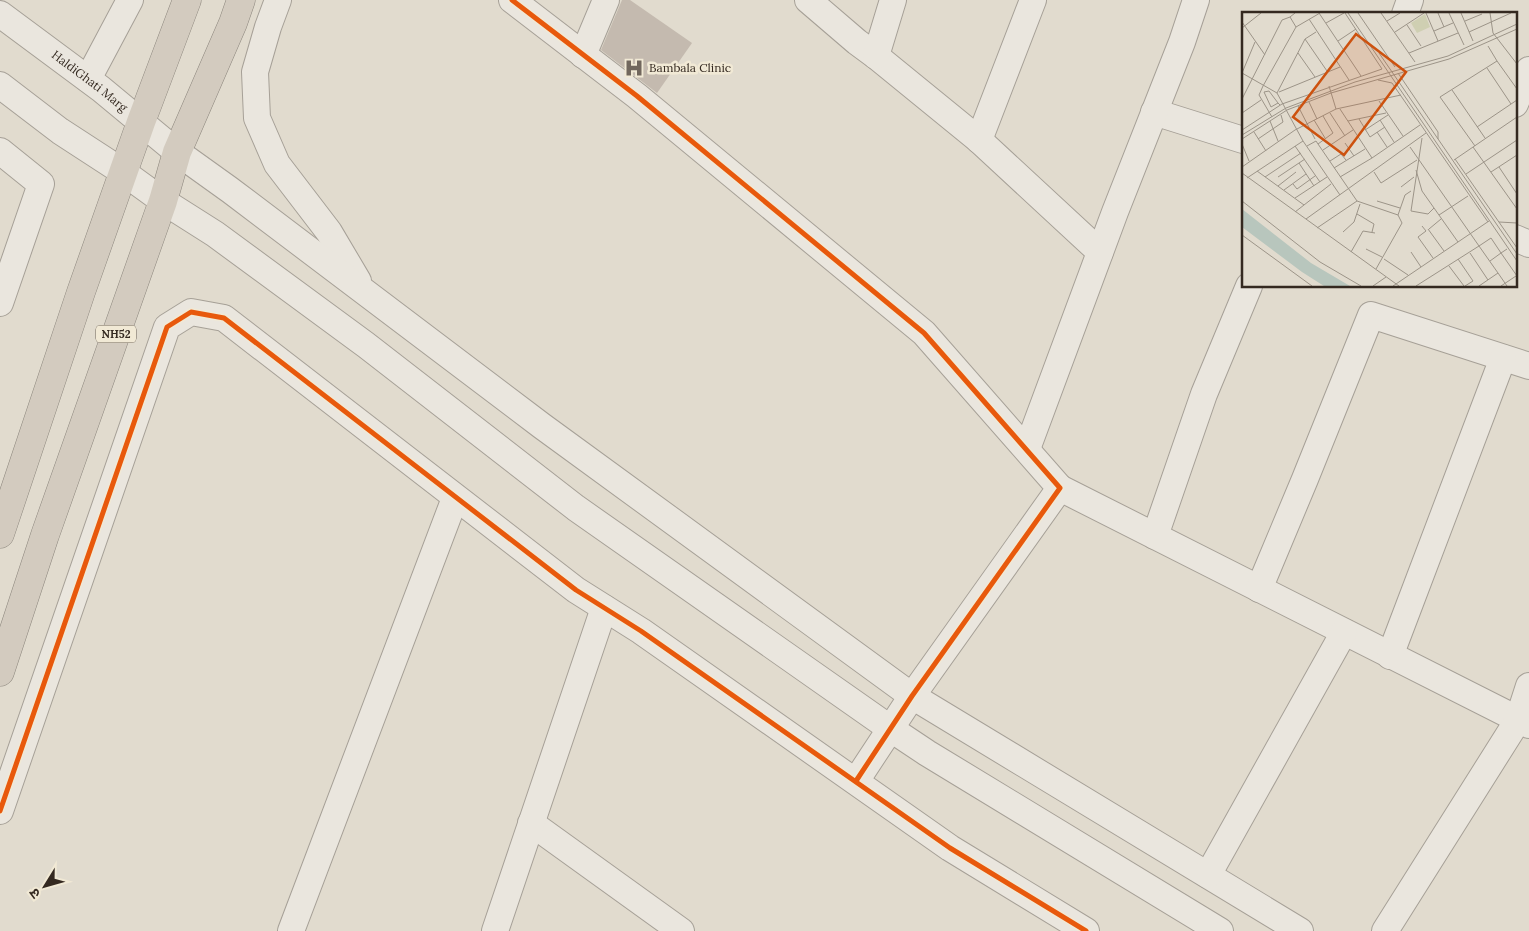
<svg xmlns="http://www.w3.org/2000/svg" width="1529" height="931" font-family="Lora,'Noto Sans Devanagari',serif">
<style>
.building{fill:#c4baaf}
.lines{fill:none;stroke-linecap:round;stroke-linejoin:round}
.minor-casing{stroke:#a6a097;stroke-width:28}
.highway-casing{stroke:#8c867d;stroke-width:29}
.minor{stroke:#eae6de;stroke-width:26}
.highway{stroke:#d3cbbf;stroke-width:28}
.cycleway-casing{stroke:#f1e9d5;stroke-width:8}
.cycleway{stroke:#e8590c;stroke-width:5}
.labels{text-anchor:middle;stroke-width:5;stroke-linejoin:round;paint-order:stroke}
.shield{fill:#f1e9d5;stroke:#6d6356;stroke-width:1}
.shield-label{font-size:11px;font-weight:bold;fill:#342920}
.poi-label{font-size:12px;fill:#342920;stroke:#f1e9d5;text-anchor:start}
.street-label{font-size:12px;fill:#342920;stroke:#f1e9d5}
.inset-road{fill:none;stroke:#9c9488;stroke-width:1}
.view{fill:#cd520f;fill-opacity:0.15;stroke:#cd520f;stroke-width:2.5}
.inset-edge{fill:none;stroke:#342920;stroke-width:2.5}
</style>
<rect width="100%" height="100%" fill="#e1dbce"/>
<path class="building" d="M 622,0 L 630,0 L 692,43 L 657,93 L 601,50 Z"/>
<g class="lines">
<g class="minor-casing">
<g id="minor">
<path d="M 278,0 L 268,27 L 255,72 L 257,118 L 277,164 L 329,232 L 358,281"/>
<path d="M 512,0 L 637,96 L 924,333 L 1060,488 L 912,696 L 856,781"/>
<path d="M 808,0 L 857,42 L 876,56 L 979,140 L 1100,252"/>
<path id="s1" d="M 0,14 L 101,89 L 177,152 L 230,190 L 542,426 L 912,696 L 1300,931"/>
<path d="M 1405,14 L 1410,0"/>
<path d="M 583,55 L 606,0"/>
<path d="M 876,56 L 893,0"/>
<path d="M 88,79 L 130,0"/>
<path d="M 0,85 L 60,131 L 123,172 L 163,201 L 215,234 L 366,345 L 576,508 L 891,729 L 927,753 L 1220,931"/>
<path d="M 1515,104 L 1529,70"/>
<path d="M 1154,112 L 1243,140"/>
<path d="M 979,140 L 1033,0"/>
<path d="M 0,151 L 41,184 L 0,303"/>
<path d="M 1515,238 L 1529,244"/>
<path d="M 1027,449 L 1115,212 L 1182,42 L 1196,0"/>
<path d="M 1060,488 L 1529,725"/>
<path d="M 1155,536 L 1204,394 L 1249,286"/>
<path d="M 1259,589 L 1305,479 L 1371,315 L 1529,366"/>
<path d="M 1390,656 L 1503,358"/>
<path d="M 0,811 L 167,327 L 191,312 L 224,318 L 576,590 L 641,631 L 950,848 L 1086,931"/>
<path d="M 531,823 L 681,931"/>
<path d="M 1208,875 L 1344,632"/>
<path d="M 291,931 L 455,498"/>
<path d="M 495,931 L 604,608"/>
<path d="M 1385,931 L 1518,720 L 1529,686"/>
</g>
</g>
<g class="highway-casing">
<g id="highway">
<path d="M 0,534 L 81,292 L 141,122 L 187,0"/>
<path d="M 0,672 L 45,535 L 163,201 L 177,152 L 233,23 L 241,0"/>
</g>
</g>
<use href="#minor" class="minor"/>
<use href="#highway" class="highway"/>
<g class="cycleway-casing">
<g id="cycleway">
<path d="M 512,0 L 637,96 L 924,333 L 1060,488 L 912,696 L 856,781"/>
<path d="M 0,811 L 167,327 L 191,312 L 224,318 L 576,590 L 641,631 L 950,848 L 1086,931"/>
</g>
</g>
<use href="#cycleway" class="cycleway"/>
</g>
<defs>
<g id="hospital-bare" transform="scale(1.5)"><path d="M-5-5h3v3.5h4V-5h3V5h-3V1.5h-4V5h-3Z" fill="#71675d" stroke="#f1e9d5" stroke-width="2.5" paint-order="stroke"/></g>
</defs>
<g fill-rule="evenodd">
<use href="#hospital-bare" x="634" y="68"/>
</g>
<g class="labels">
<rect class="shield" x="96" y="325.5" width="40" height="17" rx="4"/>
<g class="shield-label">
<text x="116" y="338">NH52</text>
</g>
<g class="poi-label">
<text x="649" y="72">Bambala Clinic</text>
</g>
<g class="street-label">
<text dy="4" stroke="none"><textPath href="#s1" startOffset="112">HaldiGhati Marg</textPath></text>
</g>
</g>
<g transform="translate(1242 12)">
<rect width="275" height="275" fill="#e1dbce"/>
<path d="M 183,2 L 188,15 L 175,21 L 169,11 Z" fill="#cfcfb2"/>
<path d="M 0,197 L 69,251 L 108,274 L 82,274 L 60,260 L 0,215 Z" fill="#b8c6bd"/>
<path class="inset-road" d="M 53,1 L 48,5 L 54,15M 77,1 L 119,64M 106,1 L 275,249M 116,1 L 153,55M 139,1 L 173,50M 184,1 L 196,29M 196,1 L 202,15M 207,1 L 222,33M 219,1 L 231,29M 248,1 L 251,21 L 275,52M 67,7 L 107,68M 145,9 L 158,1M 223,9 L 240,2M 0,10 L 23,43M 84,11 L 102,1M 165,13 L 179,34M 0,16 L 19,1M 192,19 L 211,11M 153,20 L 182,1M 227,20 L 269,1M 63,27 L 85,59M 96,29 L 114,17M 56,41 L 73,65M 137,41 L 275,242M 167,41 L 216,21M 255,49 L 275,77M 245,56 L 269,92M 0,61 L 35,81 L 61,129M 0,61 L 13,30M 156,61 L 196,120 L 196,127M 136,68 L 150,71 L 246,210M 87,74 L 94,97 L 159,83M 210,78 L 243,126M 37,80 L 98,55M 35,81 L 63,27 L 74,20M 0,87 L 40,8 L 48,5M 137,89 L 161,124M 67,90 L 75,107M 36,91 L 27,79 L 22,80 L 29,95 L 36,91 L 38,93M 56,94 L 73,127M 98,97 L 130,146 L 178,113M 0,101 L 19,88M 88,101 L 103,124M 30,105 L 17,83 L 21,74 L 54,15 L 78,1M 117,107 L 128,125 L 143,115M 72,108 L 83,126M 138,108 L 152,130M 28,109 L 36,129M 106,109 L 144,101M 235,115 L 275,88M 0,118 L 40,92 L 140,57 L 103,1M 123,118 L 146,103M 12,120 L 24,139M 135,120 L 145,135M 0,123 L 44,96 L 113,70 L 206,44 L 275,12M 180,126 L 169,199 L 186,202 L 192,196M 0,127 L 45,98 L 89,81 L 207,47 L 275,17M 16,127 L 41,110 L 39,103M 103,131 L 112,144M 0,132 L 7,149M 53,134 L 78,170M 65,134 L 74,129 L 76,132 L 91,121 L 81,104M 233,134 L 198,85 L 255,49 L 246,34M 168,135 L 237,234 L 249,226 L 259,241 L 265,237M 231,135 L 275,197M 81,138 L 111,118M 213,147 L 275,236M 212,148 L 275,105M 88,149 L 99,142 L 104,148M 57,151 L 72,174M 0,155 L 53,118 L 94,97M 257,155 L 275,182M 92,156 L 123,137M 174,158 L 180,179 L 216,230M 15,159 L 62,193M 132,160 L 139,171 L 175,148M 249,160 L 275,143M 0,161 L 157,274M 224,162 L 275,128M 23,165 L 59,141M 36,165 L 63,147M 98,165 L 130,146M 5,166 L 61,129 L 98,183M 51,172 L 55,177 L 73,164M 36,174 L 54,160M 159,175 L 172,165M 42,178 L 64,162M 53,186 L 85,165M 0,189 L 78,250 L 119,274M 115,189 L 156,203 L 160,211 L 134,257M 135,189 L 158,196M 53,200 L 89,172M 115,202 L 132,212 L 130,220M 156,203 L 163,183 L 169,179M 197,203 L 226,184M 64,207 L 184,121M 257,210 L 275,211M 180,214 L 184,219 L 176,225 L 191,246M 75,216 L 115,189 L 76,132M 186,217 L 202,239M 187,217 L 199,207M 101,220 L 112,210 L 118,192M 0,223 L 70,274M 124,237 L 140,245M 109,240 L 121,219 L 133,221M 169,240 L 179,255M 228,241 L 246,268M 142,247 L 166,263M 216,247 L 231,269 L 223,274M 248,249 L 259,241 L 275,264M 207,254 L 222,274M 131,274 L 144,265M 151,274 L 247,209M 174,274 L 237,234 L 256,261M 237,274 L 256,261 L 265,274M 259,274 L 274,264"/>
<path class="view" d="M 114,22 L 164,60 L 102,143 L 51,105 Z"/>
<rect width="275" height="275" class="inset-edge"/>
</g>
<g transform="translate(45 886) rotate(233)" stroke="#f1e9d5" stroke-width="4" paint-order="stroke">
<path d="M0-4L9 19L0 12L-9 19Z" fill="#342920"/>
<text y="-8" font-size="14" font-weight="bold" text-anchor="middle" fill="#342920">उ</text>
</g>
</svg>
